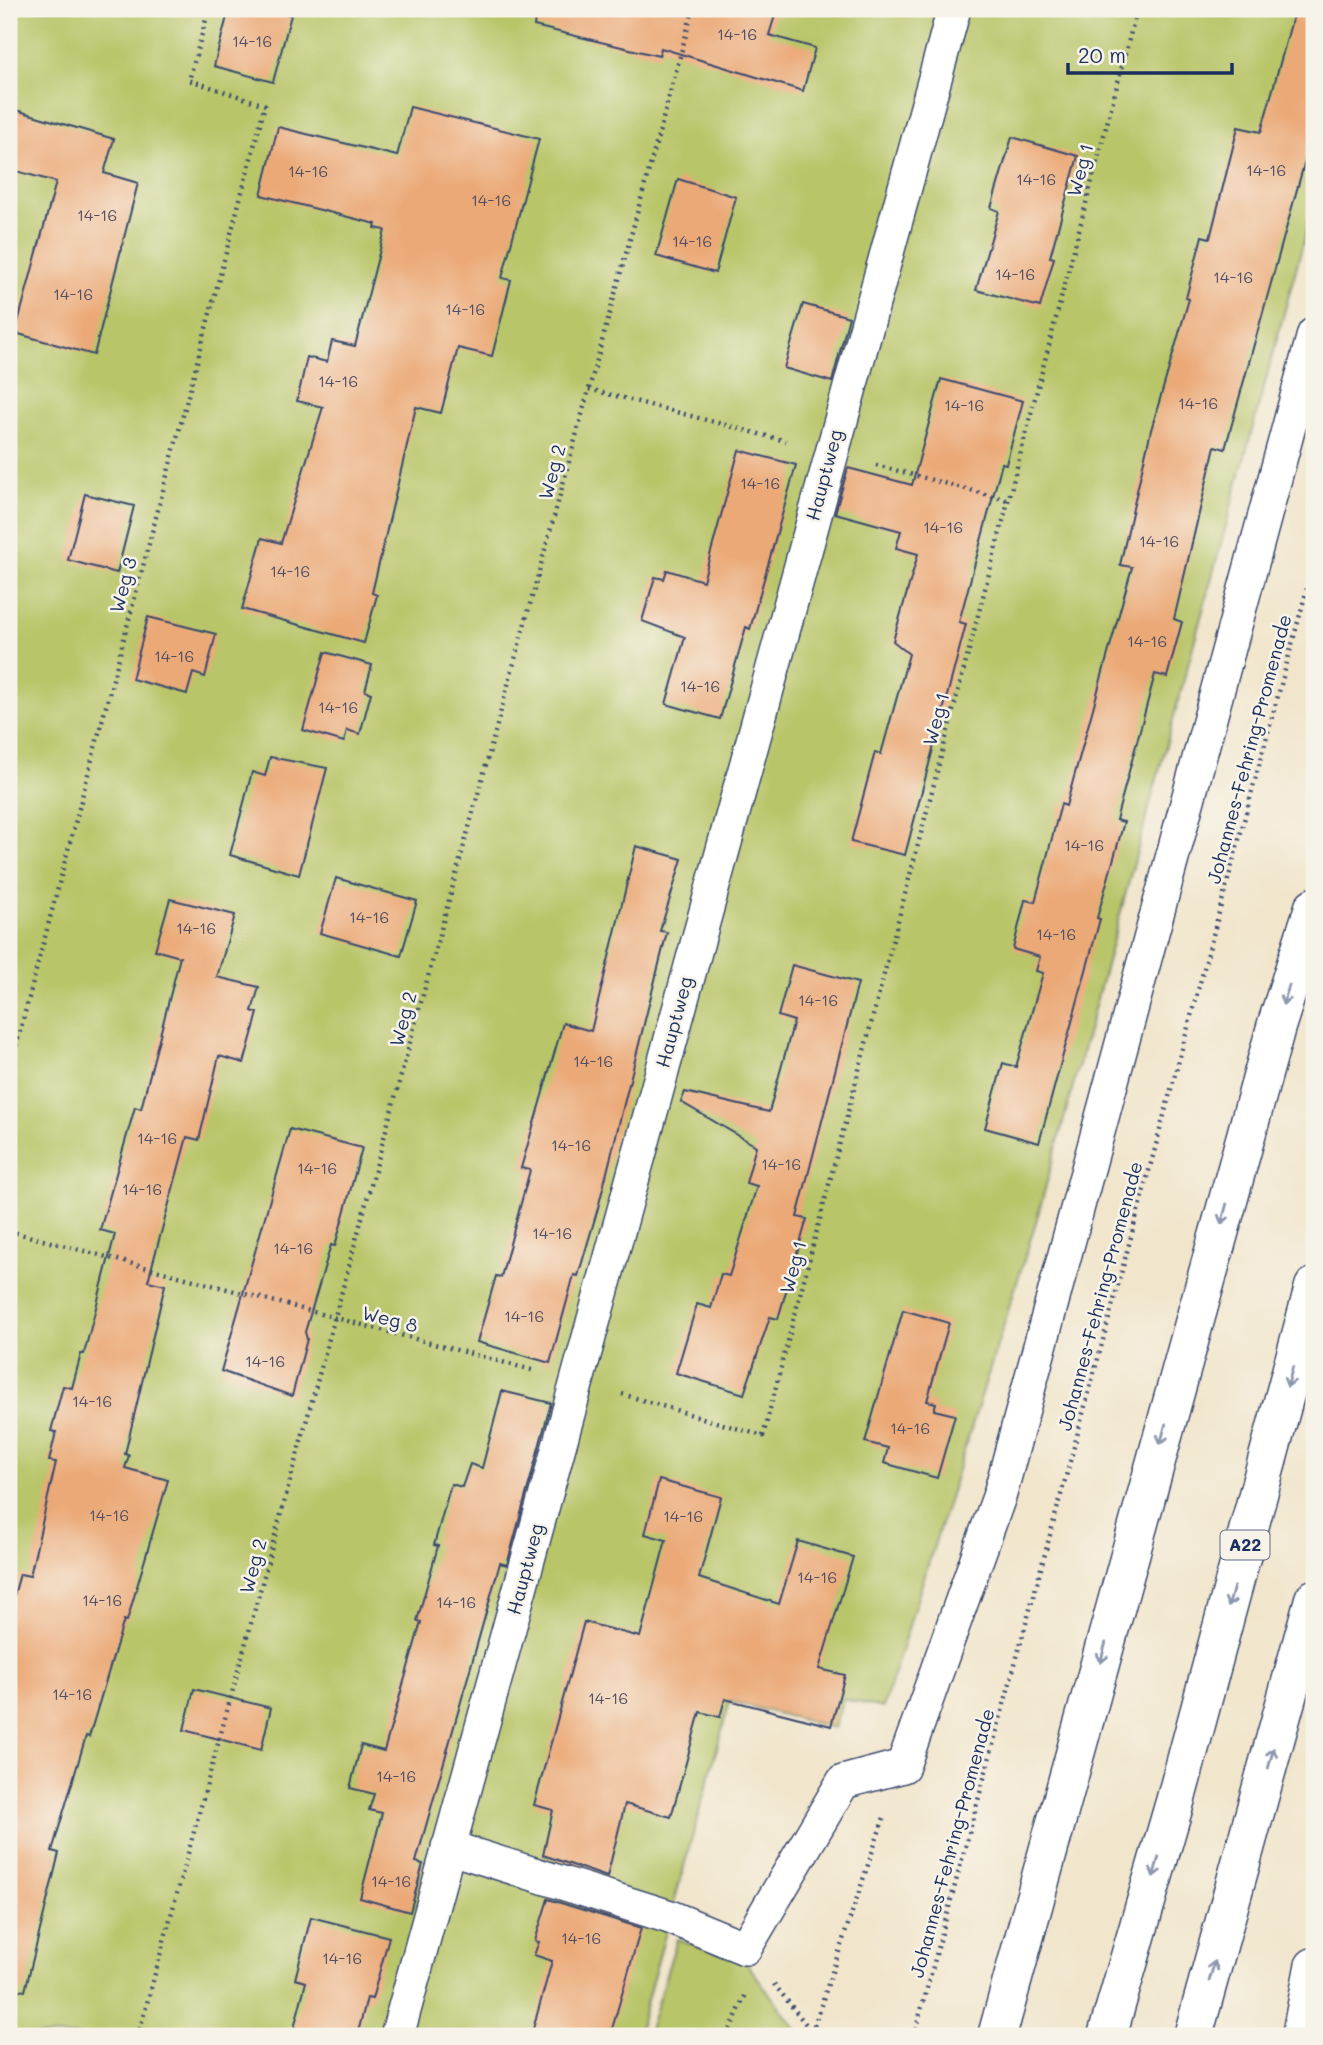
<svg xmlns="http://www.w3.org/2000/svg" width="1323" height="2045" font-family="Mali,sans-serif">
<style>
.green{fill:#b8c567;stroke:#6a7a62;stroke-width:2}
.building{fill:#eba977}
.lines{fill:none;stroke-linecap:round;stroke-linejoin:round}
.lane-casing{stroke:#3b4a6e;stroke-width:36}
.primary-casing{stroke:#3b4a6e;stroke-width:41}
.highway-casing{stroke:#3b4a6e;stroke-width:41}
.path{stroke:#3b4a6e;stroke-width:4.5;stroke-dasharray:2 5;stroke-linecap:butt}
.lane{stroke:#fff;stroke-width:33}
.primary{stroke:#fff;stroke-width:38}
.highway{stroke:#fff;stroke-width:38}
.oneway{stroke:#8d97ae}
.labels{text-anchor:middle;stroke-width:5;stroke-linejoin:round;paint-order:stroke}
.number-label{font-size:16px;fill:#4f4e64}
.shield{fill:#f7f3e8;stroke:#5d6a87;stroke-width:2}
.shield-label{font-size:18px;font-weight:bold;fill:#1b2f5e}
.street-label{font-size:19px;fill:#1b2f5e;stroke:#f7f3e8}
</style>
<rect width="100%" height="100%" fill="#f7f3e8"/>
<filter id="ink" filterUnits="userSpaceOnUse"><feTurbulence type="fractalNoise" baseFrequency=".0143" numOctaves="2"/><feDisplacementMap in="SourceGraphic" scale="14" xChannelSelector="R" yChannelSelector="G"/><feConvolveMatrix kernelMatrix="1 2 1 2 8 2 1 2 1" color-interpolation-filters="sRGB"/></filter>
<filter id="wash" filterUnits="userSpaceOnUse"><feTurbulence type="fractalNoise" baseFrequency=".00686" numOctaves="4" result="noise"/><feDisplacementMap in="SourceGraphic" scale="28" xChannelSelector="R" yChannelSelector="G"/><feGaussianBlur stdDeviation="1.57" result="paint"/><feColorMatrix in="noise" values="0 0 0 0 0 0 0 0 0 0 0 0 0 0 0 0 0 1.4 0 .05"/><feComposite in="paint" operator="in"/></filter>
<g filter="url(#wash)">
<rect width="100%" height="100%" fill="#f1e5cb"/>
<g class="green">
<path d="M 9,9 L 1314,9 L 1314,203 L 1036,1222 L 883,1708 L 843,1699 L 834,1728 L 730,1701 L 637,2036 L 9,2036 Z"/>
<path d="M 677,1939 L 746,1962 L 801,2036 L 647,2036 Z"/>
</g>
<g id="blocks">
<g class="building">
<path d="M 229,9 L 267,9 L 291,15 L 273,82 L 214,66 Z"/>
<path d="M 536,9 L 777,9 L 769,35 L 815,48 L 803,91 L 661,48 L 659,56 L 534,26 Z"/>
<path d="M 1295,9 L 1314,9 L 1314,128 L 1225,449 L 1215,446 L 1174,619 L 1182,622 L 1167,677 L 1155,674 L 1116,820 L 1124,822 L 1097,918 L 1100,919 L 1039,1143 L 985,1128 L 1003,1063 L 1016,1067 L 1043,973 L 1036,971 L 1040,957 L 1013,949 L 1025,900 L 1035,902 L 1061,804 L 1066,806 L 1132,567 L 1120,565 L 1151,430 L 1189,299 L 1186,298 L 1202,236 L 1210,238 L 1238,127 L 1261,132 Z"/>
<path d="M 410,107 L 539,139 L 502,278 L 511,280 L 492,356 L 458,348 L 441,413 L 416,407 L 372,593 L 377,595 L 364,643 L 242,609 L 262,538 L 281,543 L 323,407 L 297,401 L 307,357 L 327,362 L 332,341 L 355,346 L 385,230 L 375,228 L 376,224 L 261,195 L 278,127 L 397,156 Z"/>
<path d="M 9,108 L 114,139 L 104,173 L 138,183 L 94,355 L 15,333 L 56,182 L 9,169 Z"/>
<path d="M 1012,137 L 1078,156 L 1050,257 L 1054,258 L 1040,307 L 976,290 L 999,211 L 991,208 Z"/>
<path d="M 678,179 L 736,197 L 715,273 L 656,256 Z"/>
<path d="M 803,304 L 849,317 L 832,382 L 784,368 Z"/>
<path d="M 941,379 L 1023,401 L 1006,464 L 1002,463 L 959,622 L 966,624 L 905,855 L 851,842 L 875,752 L 881,754 L 909,654 L 893,641 L 918,554 L 896,548 L 901,531 L 835,513 L 848,468 L 912,485 Z"/>
<path d="M 739,450 L 796,465 L 750,629 L 746,627 L 720,719 L 666,704 L 685,637 L 642,621 L 655,577 L 664,579 L 667,570 L 703,581 Z"/>
<path d="M 85,494 L 134,506 L 117,573 L 68,560 Z"/>
<path d="M 148,617 L 216,634 L 205,677 L 193,673 L 187,694 L 132,679 Z"/>
<path d="M 325,652 L 372,665 L 365,691 L 371,693 L 360,734 L 347,730 L 344,742 L 303,730 Z"/>
<path d="M 270,757 L 327,768 L 299,875 L 230,855 L 252,772 L 265,776 Z"/>
<path d="M 636,846 L 682,859 L 660,931 L 667,932 L 598,1208 L 578,1276 L 574,1275 L 550,1363 L 477,1342 L 496,1276 L 501,1277 L 530,1170 L 521,1168 L 563,1023 L 591,1031 Z"/>
<path d="M 336,878 L 417,901 L 401,956 L 320,933 Z"/>
<path d="M 170,899 L 235,915 L 217,977 L 259,987 L 252,1011 L 258,1013 L 244,1063 L 219,1056 L 199,1140 L 187,1137 L 148,1281 L 165,1285 L 125,1454 L 129,1455 L 125,1468 L 168,1480 L 127,1621 L 124,1620 L 89,1737 L 86,1736 L 52,1851 L 59,1853 L 25,1991 L 9,1989 L 9,1613 L 20,1574 L 30,1576 L 56,1462 L 49,1461 L 56,1432 L 51,1431 L 63,1386 L 72,1388 L 81,1354 L 84,1354 L 115,1234 L 100,1230 L 135,1107 L 141,1109 L 180,957 L 155,950 Z"/>
<path d="M 792,965 L 858,983 L 797,1217 L 807,1219 L 778,1319 L 770,1317 L 744,1394 L 676,1373 L 697,1304 L 711,1308 L 721,1274 L 729,1276 L 757,1186 L 746,1183 L 756,1146 L 681,1102 L 685,1092 L 769,1112 L 794,1021 L 778,1016 Z"/>
<path d="M 290,1129 L 362,1148 L 335,1246 L 331,1245 L 305,1332 L 307,1339 L 292,1396 L 221,1371 Z"/>
<path d="M 903,1310 L 949,1323 L 927,1401 L 936,1403 L 934,1410 L 955,1415 L 937,1478 L 884,1463 L 888,1448 L 865,1442 Z"/>
<path d="M 502,1391 L 551,1403 L 507,1565 L 500,1563 L 422,1840 L 416,1862 L 423,1864 L 410,1912 L 360,1898 L 382,1813 L 369,1810 L 374,1794 L 350,1788 L 361,1745 L 384,1751 L 421,1622 L 417,1621 L 438,1546 L 434,1545 L 451,1484 L 462,1487 L 470,1464 L 482,1468 Z"/>
<path d="M 659,1480 L 721,1497 L 699,1578 L 779,1604 L 798,1541 L 853,1557 L 819,1669 L 845,1675 L 831,1726 L 725,1699 L 720,1717 L 700,1712 L 671,1817 L 625,1804 L 607,1877 L 543,1855 L 553,1810 L 534,1805 L 584,1622 L 640,1637 L 666,1540 L 645,1534 Z"/>
<path d="M 194,1689 L 271,1708 L 261,1750 L 184,1730 Z"/>
<path d="M 548,1899 L 641,1928 L 610,2036 L 531,2036 L 552,1961 L 534,1955 L 539,1942 L 535,1941 Z"/>
<path d="M 311,1917 L 389,1937 L 372,1999 L 367,1998 L 357,2036 L 292,2036 L 306,1982 L 295,1979 Z"/>
</g>
</g>
</g>
<g filter="url(#ink)">
<use href="#blocks" fill-opacity="0" stroke="#3b4a6e" stroke-width="2"/>
<g class="lines">
<g class="lane-casing">
<g id="lane">
<path d="M 448,1847 L 670,1917 L 745,1948 L 843,1782 L 903,1766 L 1000,1494 L 1314,334"/>
<path d="M 397,2036 L 954,9"/>
</g>
</g>
<g class="primary-casing">
<path id="primary" d="M 1301,2036 L 1314,1967"/>
</g>
<g class="highway-casing">
<g id="highway">
<path d="M 997,2036 L 1276,1027 L 1314,907"/>
<path d="M 1107,2036 L 1175,1802 L 1314,1287"/>
<path d="M 1193,2036 L 1314,1599"/>
</g>
</g>
<g class="path">
<path d="M 589,389 L 786,441"/>
<path d="M 876,465 L 1007,500"/>
<path d="M 9,1073 L 265,105 L 189,80 L 209,9"/>
<path d="M 9,1231 L 532,1370"/>
<path d="M 622,1394 L 763,1436 L 1137,9"/>
<path d="M 774,1984 L 812,2032 L 811,2036"/>
<path d="M 138,2036 L 693,9"/>
<path d="M 727,2036 L 747,1992"/>
<path d="M 833,2036 L 812,2032 L 884,1817"/>
<path d="M 914,2036 L 1314,563"/>
</g>
<use href="#lane" class="lane"/>
<use href="#primary" class="primary"/>
<use href="#highway" class="highway"/>
</g>
<defs><path id="oneway-shaft" d="M-6 0H5M1.5-3L5.5 0L1.5 3" fill="none" stroke-width="1.6" stroke-linecap="round" stroke-linejoin="round" transform="scale(1.75)"/></defs>
<g class="oneway">
<use href="#oneway-shaft" transform="translate(1286 995) rotate(108)"/>
<use href="#oneway-shaft" transform="translate(1224 1214) rotate(105)"/>
<use href="#oneway-shaft" transform="translate(1290 1377) rotate(105)"/>
<use href="#oneway-shaft" transform="translate(1163 1434) rotate(105)"/>
<use href="#oneway-shaft" transform="translate(1231 1597) rotate(105)"/>
<use href="#oneway-shaft" transform="translate(1103 1653) rotate(105)"/>
<use href="#oneway-shaft" transform="translate(1271 1758) rotate(-75)"/>
<use href="#oneway-shaft" transform="translate(1156 1867) rotate(106)"/>
<use href="#oneway-shaft" transform="translate(1212 1971) rotate(-74)"/>
</g>
</g>
<g class="labels">
<g class="number-label">
<text x="737" y="40">14-16</text>
<text x="252" y="47">14-16</text>
<text x="1266" y="176">14-16</text>
<text x="308" y="177">14-16</text>
<text x="1036" y="185">14-16</text>
<text x="491" y="206">14-16</text>
<text x="97" y="221">14-16</text>
<text x="692" y="247">14-16</text>
<text x="1015" y="280">14-16</text>
<text x="1233" y="283">14-16</text>
<text x="73" y="300">14-16</text>
<text x="465" y="315">14-16</text>
<text x="338" y="387">14-16</text>
<text x="1198" y="409">14-16</text>
<text x="964" y="411">14-16</text>
<text x="760" y="489">14-16</text>
<text x="943" y="533">14-16</text>
<text x="1159" y="547">14-16</text>
<text x="290" y="577">14-16</text>
<text x="1147" y="647">14-16</text>
<text x="174" y="662">14-16</text>
<text x="700" y="692">14-16</text>
<text x="338" y="713">14-16</text>
<text x="1084" y="851">14-16</text>
<text x="369" y="923">14-16</text>
<text x="196" y="934">14-16</text>
<text x="1056" y="940">14-16</text>
<text x="818" y="1006">14-16</text>
<text x="593" y="1067">14-16</text>
<text x="157" y="1144">14-16</text>
<text x="571" y="1151">14-16</text>
<text x="781" y="1170">14-16</text>
<text x="317" y="1174">14-16</text>
<text x="142" y="1195">14-16</text>
<text x="552" y="1239">14-16</text>
<text x="293" y="1254">14-16</text>
<text x="524" y="1322">14-16</text>
<text x="265" y="1367">14-16</text>
<text x="92" y="1407">14-16</text>
<text x="910" y="1434">14-16</text>
<text x="109" y="1521">14-16</text>
<text x="683" y="1522">14-16</text>
<text x="817" y="1583">14-16</text>
<text x="102" y="1606">14-16</text>
<text x="456" y="1608">14-16</text>
<text x="72" y="1700">14-16</text>
<text x="608" y="1704">14-16</text>
<text x="396" y="1782">14-16</text>
<text x="391" y="1887">14-16</text>
<text x="581" y="1944">14-16</text>
<text x="342" y="1964">14-16</text>
</g>
<rect class="shield" x="1220.5" y="1530.5" width="49" height="29" rx="5"/>
<g class="shield-label">
<text x="1245" y="1551">A22</text>
</g>
<g class="street-label">
<text transform="translate(1080 170) rotate(-75)" y="7">Weg 1</text>
<text transform="translate(552 472) rotate(-75)" y="7">Weg 2</text>
<text transform="translate(824 475) rotate(-75)" y="7">Hauptweg</text>
<text transform="translate(123 585) rotate(-75)" y="7">Weg 3</text>
<text transform="translate(936 719) rotate(-75)" y="7">Weg 1</text>
<text transform="translate(1249 749) rotate(-75)" y="7">Johannes-Fehring-Promenade</text>
<text transform="translate(403 1019) rotate(-75)" y="7">Weg 2</text>
<text transform="translate(674 1022) rotate(-75)" y="7">Hauptweg</text>
<text transform="translate(793 1267) rotate(-75)" y="7">Weg 1</text>
<text transform="translate(1100 1296) rotate(-75)" y="7">Johannes-Fehring-Promenade</text>
<text transform="translate(390 1319) rotate(14)" y="7">Weg 8</text>
<text transform="translate(253 1566) rotate(-75)" y="7">Weg 2</text>
<text transform="translate(525 1569) rotate(-75)" y="7">Hauptweg</text>
<text transform="translate(952 1843) rotate(-75)" y="7">Johannes-Fehring-Promenade</text>
</g>
</g>
<rect width="1323" height="2045" fill="none" stroke="#f7f3e8" stroke-width="35"/>
<path d="M1068 63v10h164v-10" fill="none" stroke="#1b2f5e" stroke-width="3.5"/>
<text x="1078" y="63" font-size="21" fill="#1b2f5e" stroke="#f7f3e8" stroke-width="5" paint-order="stroke">20 m</text>
</svg>
